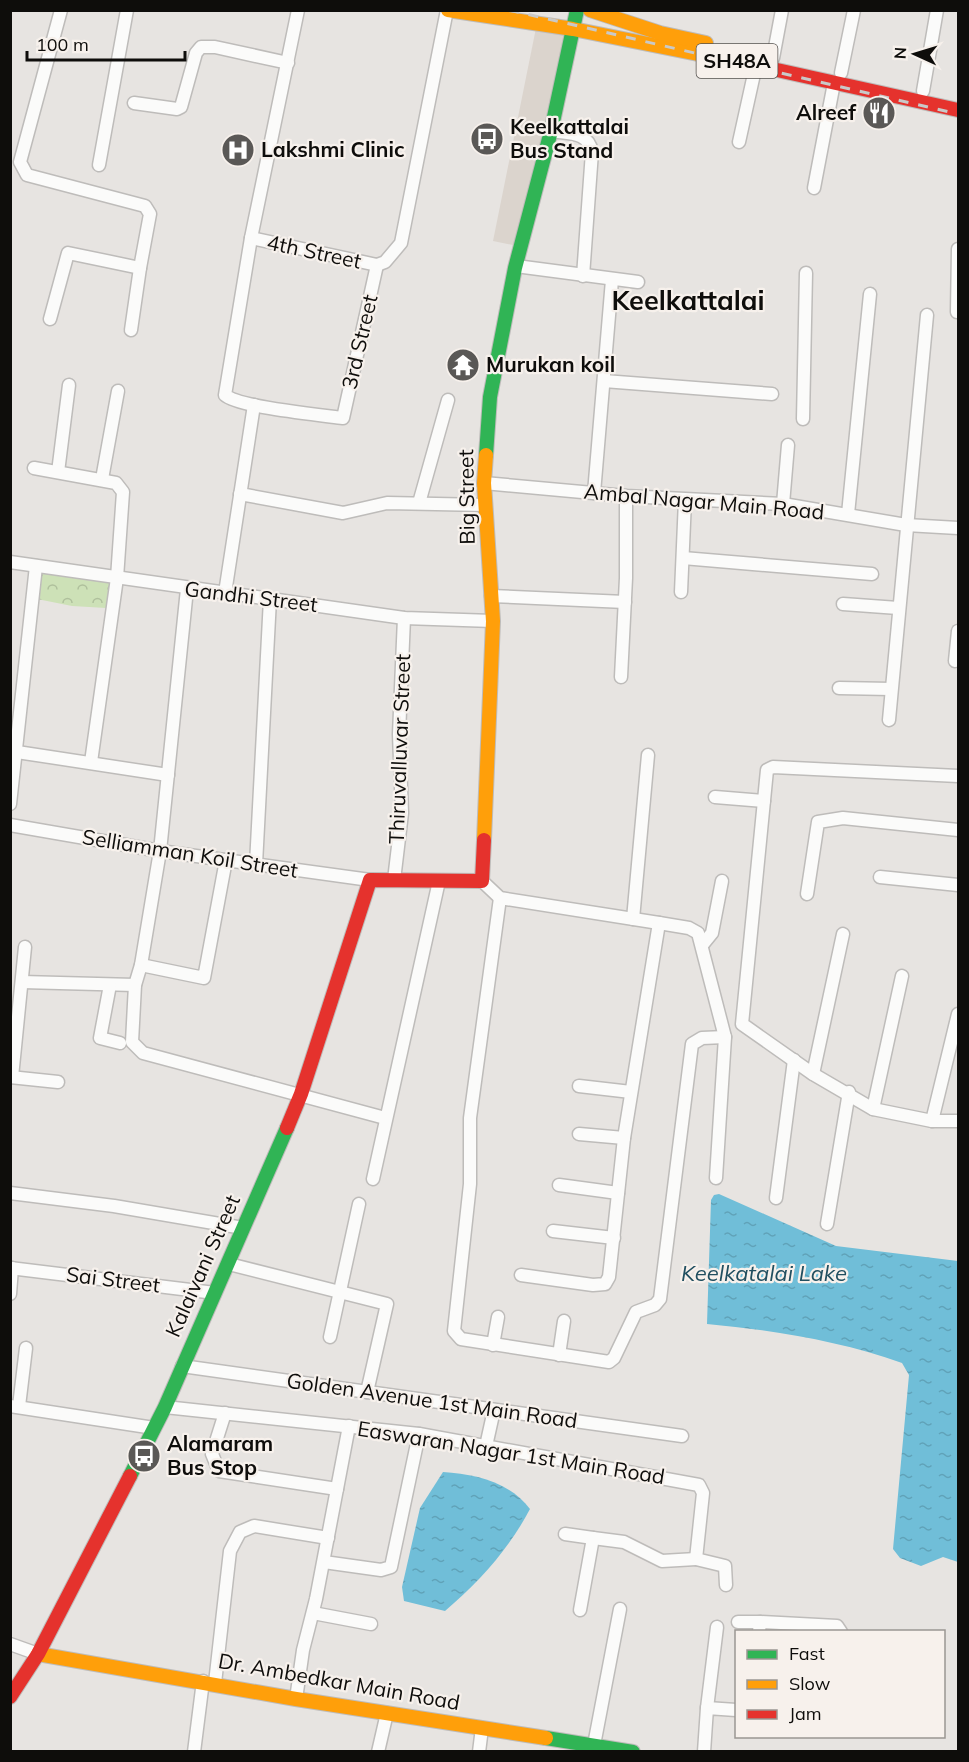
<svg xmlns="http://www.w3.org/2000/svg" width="969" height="1762" font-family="Mulish,sans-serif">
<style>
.built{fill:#dbd4cd}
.park{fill:url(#park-crowns)}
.water{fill:url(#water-ripples)}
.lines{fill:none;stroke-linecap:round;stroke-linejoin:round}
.street-casing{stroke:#bebcba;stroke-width:15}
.fast-casing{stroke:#bebcba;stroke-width:16}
.slow-casing{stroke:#bebcba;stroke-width:16}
.jam-casing{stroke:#bebcba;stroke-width:16}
.street{stroke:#fbfbfa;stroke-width:12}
.fast{stroke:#30b455;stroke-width:14}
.slow{stroke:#ff9f0a;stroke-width:14}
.jam{stroke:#e5322d;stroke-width:14}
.rail{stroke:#c9c9c8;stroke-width:3;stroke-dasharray:10 10;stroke-linecap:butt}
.labels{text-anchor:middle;stroke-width:4.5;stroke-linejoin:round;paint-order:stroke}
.shield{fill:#f7f1ec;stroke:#54514e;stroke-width:1.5}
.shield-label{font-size:20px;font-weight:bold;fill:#0e0d0b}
.poi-label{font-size:21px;font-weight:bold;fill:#0e0d0b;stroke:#f7f1ec;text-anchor:start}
.street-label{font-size:21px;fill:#0e0d0b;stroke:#f7f1ec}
.water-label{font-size:22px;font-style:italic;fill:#214f60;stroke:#f7f1ec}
.district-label{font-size:27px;font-weight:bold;fill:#0e0d0b;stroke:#f7f1ec}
</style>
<defs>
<pattern id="park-crowns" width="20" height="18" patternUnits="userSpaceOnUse" patternTransform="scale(1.5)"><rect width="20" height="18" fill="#cde1b7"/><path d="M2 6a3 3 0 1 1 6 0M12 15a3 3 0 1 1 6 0" fill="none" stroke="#afc09c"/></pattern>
<pattern id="water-ripples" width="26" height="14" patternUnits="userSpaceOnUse" patternTransform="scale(1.5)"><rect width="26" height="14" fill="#70bed8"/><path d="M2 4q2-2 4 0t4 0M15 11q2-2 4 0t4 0" fill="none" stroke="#60a2b8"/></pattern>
</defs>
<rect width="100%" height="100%" fill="#e7e4e1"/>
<path class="built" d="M 536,28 L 566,33 L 518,246 L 493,241 Z"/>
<path class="park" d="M 37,571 L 111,581 L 106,608 L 72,606 L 37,599 Z"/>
<g class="water">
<path d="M 719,1194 L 836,1246 L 958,1261 L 958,1562 L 943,1557 L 921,1566 L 900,1558 L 893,1549 L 909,1375 L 902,1363 C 840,1341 772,1330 707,1324 L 711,1200 L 714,1195 Z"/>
<path d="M 443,1472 C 475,1474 510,1482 530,1509 C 509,1549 479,1582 445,1611 L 404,1601 L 402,1587 L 420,1508 Z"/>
</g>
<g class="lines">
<g class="street-casing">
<g id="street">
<path d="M 298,10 L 251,238 L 225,395 C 238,407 320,415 343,418 L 377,265"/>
<path d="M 773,58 L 782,10"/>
<path d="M 841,73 L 854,10"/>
<path d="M 923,91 L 937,10"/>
<path d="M 134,103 L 177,109 L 181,107 L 196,53 L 201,47 L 215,47 L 288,63"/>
<path d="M 551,131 C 569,134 588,131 592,152 L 583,276"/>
<path d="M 739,142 L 756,65"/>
<path d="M 99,165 L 127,10"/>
<path d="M 814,188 L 834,83"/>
<path d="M 251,238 L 377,265"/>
<path d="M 377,265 L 385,262 L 401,243 L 447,10"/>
<path d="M 516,266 L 638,282"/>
<path d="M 957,312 L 958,249"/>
<path d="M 50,319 L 68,253 L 140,268 L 150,214 L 145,206 L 27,175 L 20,162 L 61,10"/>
<path d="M 131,330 L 140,268"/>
<path d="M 604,381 L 772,394"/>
<path d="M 803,419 L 806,273"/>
<path d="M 34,468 L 116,483 L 123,492 L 117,578 L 91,762"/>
<path d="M 58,472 L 69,385"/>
<path d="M 102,479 L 118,391"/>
<path d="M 484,483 L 626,496 L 783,504 L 906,525 L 958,528"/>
<path d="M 594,493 L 612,280"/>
<path d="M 240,494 L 343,513 L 387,503 L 485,505"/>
<path d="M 419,503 L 448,400"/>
<path d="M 783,504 L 788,445"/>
<path d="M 848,514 L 870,294"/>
<path d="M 683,558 L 872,574"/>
<path d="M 10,562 L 404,618 L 493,621"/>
<path d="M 187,589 L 160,851 L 141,965 L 135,985 L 132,1042 L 143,1053 L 385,1118"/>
<path d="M 681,592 L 685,500"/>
<path d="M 225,593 L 254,405"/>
<path d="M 491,596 L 625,602"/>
<path d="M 843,604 L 898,608"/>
<path d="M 955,661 L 958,631"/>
<path d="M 621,677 L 626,578 L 626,496"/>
<path d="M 839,688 L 891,689"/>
<path d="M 889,720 L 927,315"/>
<path d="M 17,752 L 168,775"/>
<path d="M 958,776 L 773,767 L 767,770 L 742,1024 L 813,1074 L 873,1109 L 932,1121 L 958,1121"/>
<path d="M 715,797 L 764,801"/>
<path d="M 10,804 L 36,566"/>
<path d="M 10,825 L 160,851 L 370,880"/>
<path d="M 256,864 L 270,599"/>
<path d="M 880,877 L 958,885"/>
<path d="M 394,880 L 402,813 L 399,734 L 404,618"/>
<path d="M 482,881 L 500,898 L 659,923 L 689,928 L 698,933 L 725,1037 L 716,1178"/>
<path d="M 807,894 L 818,822 L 843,818 L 958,830"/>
<path d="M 500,898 L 470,1118 L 470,1184 L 454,1331 L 461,1339 L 609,1362 L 614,1358 L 636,1312 L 655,1305 L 660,1299 L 692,1044 L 702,1038 L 725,1037"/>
<path d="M 633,919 L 648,755"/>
<path d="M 703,944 L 712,933 L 722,881"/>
<path d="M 141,965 L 204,978 L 226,860"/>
<path d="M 22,982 L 135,985"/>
<path d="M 110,985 L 100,1038 L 120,1043"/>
<path d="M 813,1074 L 843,934"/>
<path d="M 10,1077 L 58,1082"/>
<path d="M 12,1077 L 25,947"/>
<path d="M 579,1086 L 631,1092"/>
<path d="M 873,1109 L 902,976"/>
<path d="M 932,1121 L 958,1014"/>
<path d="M 579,1134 L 624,1138"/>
<path d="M 373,1179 L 439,881"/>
<path d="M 559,1185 L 618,1193"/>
<path d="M 10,1193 L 114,1206 L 243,1228"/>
<path d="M 776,1198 L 794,1060"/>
<path d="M 827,1224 L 849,1092"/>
<path d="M 553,1231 L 614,1238"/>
<path d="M 229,1264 L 387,1304 L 367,1392"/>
<path d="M 10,1268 L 215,1293"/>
<path d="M 521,1275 L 593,1285 L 605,1284 L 609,1277 L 624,1138 L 659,923"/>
<path d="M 10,1294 L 12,1268"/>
<path d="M 330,1337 L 359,1204"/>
<path d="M 493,1345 L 498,1317"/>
<path d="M 559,1355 L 564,1321"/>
<path d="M 182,1366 L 682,1436"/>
<path d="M 10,1406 L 154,1428"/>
<path d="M 19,1406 L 26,1348"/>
<path d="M 165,1407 L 419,1434 L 699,1485 L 703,1493 L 696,1559 L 725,1566 L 726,1585"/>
<path d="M 225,1413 L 212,1454 L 219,1471 L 337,1489"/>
<path d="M 486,1446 L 494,1410"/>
<path d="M 565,1534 L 593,1538"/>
<path d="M 324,1562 L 381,1570 L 391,1567 L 419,1434"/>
<path d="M 580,1610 L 593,1538 L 624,1542 L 662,1561 L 696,1559"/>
<path d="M 313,1613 L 371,1624"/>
<path d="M 738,1622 L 760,1622 L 759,1632"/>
<path d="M 760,1622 L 837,1626 L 841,1632"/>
<path d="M 10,1644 L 38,1654"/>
<path d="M 215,1683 L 230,1551 L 240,1532 L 254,1526 L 328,1538"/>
<path d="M 296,1699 L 303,1650 L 316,1599 L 349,1426"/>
<path d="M 707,1708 L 717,1627"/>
<path d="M 594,1745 L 620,1609"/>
<path d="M 194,1752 L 203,1681"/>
<path d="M 378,1752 L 387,1713"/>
<path d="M 479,1752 L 482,1728"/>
<path d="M 704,1752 L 707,1708 L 736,1710"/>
</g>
</g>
<g class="fast-casing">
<g id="fast">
<path d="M 486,455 L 490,397 L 515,268 L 551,131 L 577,10"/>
<path d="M 130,1476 L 165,1407 L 287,1128"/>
<path d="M 546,1738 L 633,1752"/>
</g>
</g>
<g class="slow-casing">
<g id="slow">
<path d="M 448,10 L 573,29 L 768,68"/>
<path d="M 590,10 L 660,33 L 706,43"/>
<path d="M 484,840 L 493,621 L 484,483 L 486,455"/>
<path d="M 38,1654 L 296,1699 L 546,1738"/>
</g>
</g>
<g class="jam-casing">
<g id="jam">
<path d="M 768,68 L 958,110"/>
<path d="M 287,1128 L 301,1094 L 370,880 L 482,881 L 484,840"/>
<path d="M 10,1697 L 38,1654 L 130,1476"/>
</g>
</g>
<use href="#street" class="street"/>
<use href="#fast" class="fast"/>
<use href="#slow" class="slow"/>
<use href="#jam" class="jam"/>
<path class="rail" d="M 509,10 L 958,114"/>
</g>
<defs>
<g id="restaurant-disc" transform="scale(1.725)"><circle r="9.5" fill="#5a5856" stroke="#f7f1ec"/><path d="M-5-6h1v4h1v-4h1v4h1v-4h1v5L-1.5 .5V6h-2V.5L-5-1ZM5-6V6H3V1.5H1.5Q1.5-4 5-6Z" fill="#fff"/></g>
<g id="bus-disc" transform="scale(1.725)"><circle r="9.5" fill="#5a5856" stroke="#f7f1ec"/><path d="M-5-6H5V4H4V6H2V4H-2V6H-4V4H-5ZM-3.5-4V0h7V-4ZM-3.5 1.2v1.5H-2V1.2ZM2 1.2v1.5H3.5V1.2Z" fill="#fff"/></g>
<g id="hospital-disc" transform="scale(1.725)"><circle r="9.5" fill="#5a5856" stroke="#f7f1ec"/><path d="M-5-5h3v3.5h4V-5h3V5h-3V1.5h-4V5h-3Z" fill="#fff"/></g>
<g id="temple-disc" transform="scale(1.725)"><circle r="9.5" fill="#5a5856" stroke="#f7f1ec"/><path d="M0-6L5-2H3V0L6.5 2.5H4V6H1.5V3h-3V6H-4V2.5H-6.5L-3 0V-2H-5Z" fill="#fff"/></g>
</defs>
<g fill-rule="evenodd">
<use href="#restaurant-disc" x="879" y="113"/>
<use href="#bus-disc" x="487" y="139"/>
<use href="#hospital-disc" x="238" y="150"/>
<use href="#temple-disc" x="463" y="365"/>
<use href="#bus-disc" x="144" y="1456"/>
</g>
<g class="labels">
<rect class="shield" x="696.5" y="44" width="81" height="34" rx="4.5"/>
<g class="shield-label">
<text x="737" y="68">SH48A</text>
</g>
<g class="poi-label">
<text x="856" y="120" text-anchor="end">Alreef</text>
<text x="510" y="134">Keelkattalai<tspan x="510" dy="24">Bus Stand</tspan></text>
<text x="261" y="157">Lakshmi Clinic</text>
<text x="486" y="372">Murukan koil</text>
<text x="167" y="1451">Alamaram<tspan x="167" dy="24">Bus Stop</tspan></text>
</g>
<g class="street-label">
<text transform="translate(314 252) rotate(12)" y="7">4th Street</text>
<text transform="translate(360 342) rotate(-77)" y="7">3rd Street</text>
<text transform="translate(467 497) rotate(-91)" y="7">Big Street</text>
<text transform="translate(704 502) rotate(5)" y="7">Ambal Nagar Main Road</text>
<text transform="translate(251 597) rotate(7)" y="7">Gandhi Street</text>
<text transform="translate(400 749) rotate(-88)" y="7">Thiruvalluvar Street</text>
<text transform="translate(190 854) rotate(9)" y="7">Selliamman Koil Street</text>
<text transform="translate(203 1266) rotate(-66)" y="7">Kalaivani Street</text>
<text transform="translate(113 1280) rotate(7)" y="7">Sai Street</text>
<text transform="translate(432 1401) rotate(8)" y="7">Golden Avenue 1st Main Road</text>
<text transform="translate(511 1453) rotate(9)" y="7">Easwaran Nagar 1st Main Road</text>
<text transform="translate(339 1682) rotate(10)" y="7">Dr. Ambedkar Main Road</text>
</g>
<g class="water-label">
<text x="764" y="1281">Keelkatalai Lake</text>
</g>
<g class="district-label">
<text x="688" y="310">Keelkattalai</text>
</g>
</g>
<rect width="969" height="1762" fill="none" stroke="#0e0d0b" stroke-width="24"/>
<rect x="735" y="1630" width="210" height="108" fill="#f7f1ec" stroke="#9a9692" stroke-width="1.5"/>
<rect x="747" y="1650" width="30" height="9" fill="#30b455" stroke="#9a9692" stroke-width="1.5"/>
<text x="789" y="1660" font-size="18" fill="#0e0d0b">Fast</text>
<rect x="747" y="1680" width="30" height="9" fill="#ff9f0a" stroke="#9a9692" stroke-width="1.5"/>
<text x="789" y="1690" font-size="18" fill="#0e0d0b">Slow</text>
<rect x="747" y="1710" width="30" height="9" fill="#e5322d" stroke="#9a9692" stroke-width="1.5"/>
<text x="789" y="1720" font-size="18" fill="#0e0d0b">Jam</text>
<g transform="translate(915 54) rotate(274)" stroke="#f7f1ec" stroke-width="4.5" paint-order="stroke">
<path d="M0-4.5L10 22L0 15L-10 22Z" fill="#0e0d0b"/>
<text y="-9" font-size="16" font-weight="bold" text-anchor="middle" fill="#0e0d0b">N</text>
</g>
<path d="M27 51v9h158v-9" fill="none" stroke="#0e0d0b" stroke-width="3"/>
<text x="36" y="51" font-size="18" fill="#0e0d0b" stroke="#f7f1ec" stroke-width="4.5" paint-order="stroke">100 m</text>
</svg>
